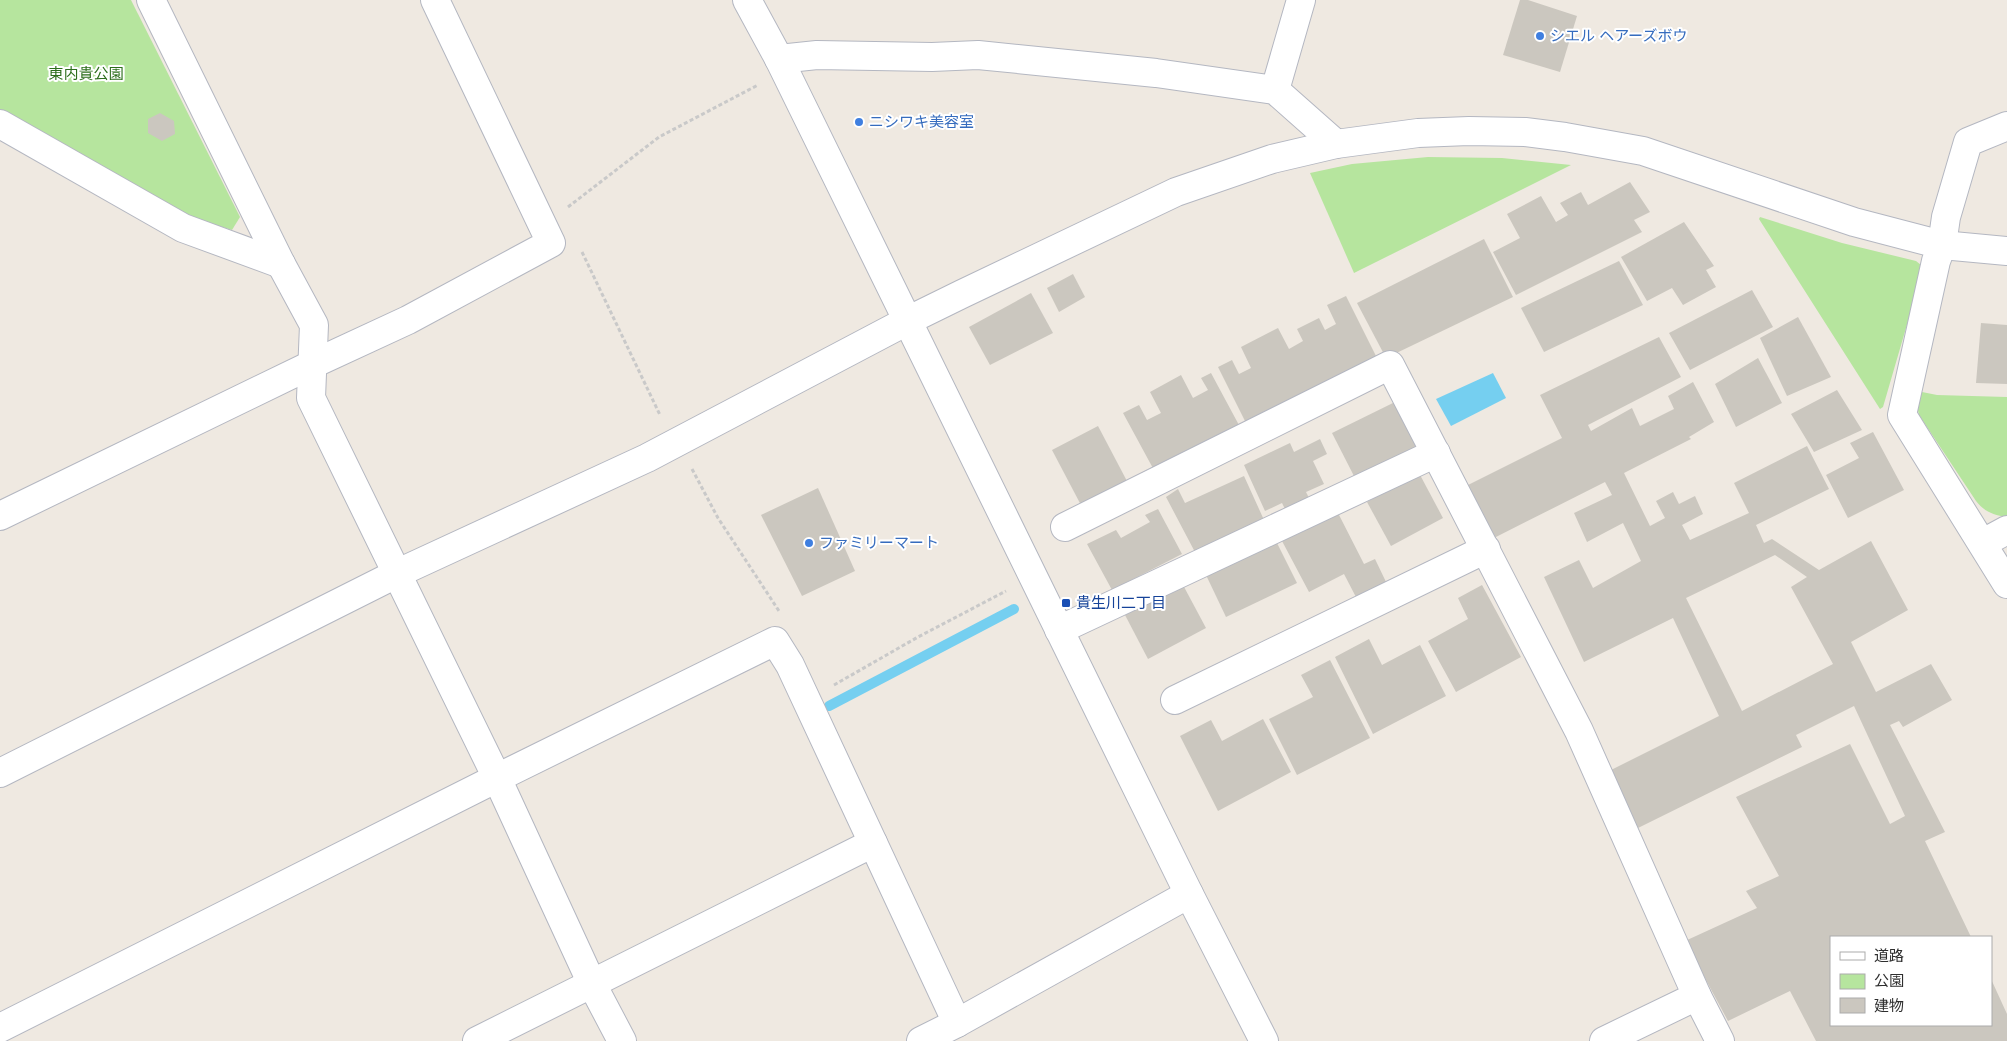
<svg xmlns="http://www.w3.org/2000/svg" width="2007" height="1041" font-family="Arial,'Noto Sans JP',sans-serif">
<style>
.green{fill:#b6e59e}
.water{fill:#75cff0}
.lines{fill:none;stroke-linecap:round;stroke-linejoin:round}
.stream{stroke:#75cff0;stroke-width:10}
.building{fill:#cbc7bf;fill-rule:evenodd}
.minor-casing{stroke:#b4b7c1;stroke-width:30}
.path{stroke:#c9c9c9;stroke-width:3;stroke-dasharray:4 2.5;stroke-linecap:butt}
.minor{stroke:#fff;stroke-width:28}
.shop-dot{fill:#3f7fe0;stroke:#fff;stroke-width:2}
.transit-dot{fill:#1a4fb4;stroke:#fff;stroke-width:2}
.labels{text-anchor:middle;stroke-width:4;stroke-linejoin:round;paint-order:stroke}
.shop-label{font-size:15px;fill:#366cbe;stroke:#fff;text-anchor:start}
.park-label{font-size:15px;fill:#2c6e1b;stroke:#fff}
.transit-label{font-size:15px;fill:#164399;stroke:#fff;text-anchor:start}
</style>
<rect width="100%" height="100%" fill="#efe9e1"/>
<g class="green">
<path d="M 0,0 L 131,0 L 240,217 L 232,230 L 184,215 L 0,109 Z"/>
<path d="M 1428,157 L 1502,158 L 1571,165 L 1354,273 L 1310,173 L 1352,164 Z"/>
<path d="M 1760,217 L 1842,243 L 1916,261 L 1921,265 L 1922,273 L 1883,407 L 1880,409 L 1759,219 Z"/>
<path d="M 1917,391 L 1937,395 L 2007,397 L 2007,517 C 1993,515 1985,512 1976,501 L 1919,415 L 1916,402 Z"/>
</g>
<path class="water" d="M 1493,373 L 1506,398 L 1451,426 L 1436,399 Z"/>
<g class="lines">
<path class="stream" d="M 829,706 L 1014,609"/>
</g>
<g class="building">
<path d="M 1520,0 L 1528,0 L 1577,16 L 1560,72 L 1503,55 Z"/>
<path d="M 160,113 L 174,121 L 175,134 L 162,141 L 148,133 L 148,119 Z"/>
<path d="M 1630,182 L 1650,212 L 1634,220 L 1642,232 L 1516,295 L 1493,252 L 1520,238 L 1507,214 L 1541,196 L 1556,222 L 1568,215 L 1560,203 L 1581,192 L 1588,205 Z"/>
<path d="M 1684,222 L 1714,266 L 1706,270 L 1716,287 L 1683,305 L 1672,288 L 1647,301 L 1621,257 Z"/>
<path d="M 1484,239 L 1513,297 L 1386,358 L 1357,303 Z"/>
<path d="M 1619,261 L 1643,305 L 1544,352 L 1521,308 Z"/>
<path d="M 1073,274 L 1085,297 L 1059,312 L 1047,288 Z"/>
<path d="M 1752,290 L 1773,327 L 1690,370 L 1669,333 Z"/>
<path d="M 1031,293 L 1053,333 L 990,365 L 969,327 Z"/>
<path d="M 1346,296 L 1378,360 L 1248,427 L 1218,367 L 1232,360 L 1239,374 L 1251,368 L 1241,347 L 1278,328 L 1289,349 L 1303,341 L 1297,329 L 1319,318 L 1325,330 L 1336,324 L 1327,305 Z"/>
<path d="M 1798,317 L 1831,377 L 1787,396 L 1760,338 Z"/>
<path d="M 1981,323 L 2007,325 L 2007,384 L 1976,383 Z"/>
<path d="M 1659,337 L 1681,377 L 1588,425 L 1591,431 L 1632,408 L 1640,426 L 1674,409 L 1668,396 L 1693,382 L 1714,422 L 1689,437 L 1691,439 L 1624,473 L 1650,526 L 1665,518 L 1656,501 L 1673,492 L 1679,504 L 1695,496 L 1703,514 L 1682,525 L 1690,540 L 1749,513 L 1734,483 L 1807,446 L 1829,489 L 1756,525 L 1764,543 L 1772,539 L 1819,570 L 1871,541 L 1908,610 L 1851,642 L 1876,692 L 1931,664 L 1952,700 L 1903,727 L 1899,721 L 1890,725 L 1945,832 L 1925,841 L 1971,937 L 1831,937 L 1831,1025 L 1991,1025 L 1991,979 L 2007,1014 L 2007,1041 L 1816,1041 L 1790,991 L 1728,1021 L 1685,941 L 1757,908 L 1746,891 L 1779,876 L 1736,797 L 1850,744 L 1890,824 L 1905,816 L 1854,706 L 1796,735 L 1802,747 L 1638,828 L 1607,772 L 1719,716 L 1673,618 L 1584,662 L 1544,577 L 1579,560 L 1593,588 L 1641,561 L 1623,523 L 1587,542 L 1574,513 L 1612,495 L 1605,482 L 1492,539 L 1466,486 L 1562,438 L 1540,395 ZM 1775,555 L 1807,577 L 1791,587 L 1833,664 L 1742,711 L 1686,598 Z"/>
<path d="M 1758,358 L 1782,403 L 1736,427 L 1715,384 Z"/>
<path d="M 1211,373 L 1240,427 L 1155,472 L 1123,413 L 1139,405 L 1147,420 L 1161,413 L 1150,392 L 1181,375 L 1193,398 L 1208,390 L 1201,378 Z"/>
<path d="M 1837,390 L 1862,430 L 1814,452 L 1791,414 Z"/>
<path d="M 1397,401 L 1421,446 L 1355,478 L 1332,433 Z"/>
<path d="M 1098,426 L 1128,483 L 1082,507 L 1052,450 Z"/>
<path d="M 1873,432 L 1904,490 L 1848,518 L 1826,475 L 1859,458 L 1850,443 Z"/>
<path d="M 1320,439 L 1327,454 L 1313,461 L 1324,484 L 1306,492 L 1310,500 L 1286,511 L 1282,503 L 1265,511 L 1244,465 L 1290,443 L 1294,452 Z"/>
<path d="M 1419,473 L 1443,518 L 1391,546 L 1367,502 Z"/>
<path d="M 1244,476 L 1264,520 L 1196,554 L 1166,497 L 1178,489 L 1185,503 Z"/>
<path d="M 818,488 L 855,571 L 802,596 L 761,515 Z"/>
<path d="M 1158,509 L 1182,554 L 1112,590 L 1087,544 L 1116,530 L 1121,538 L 1150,522 L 1145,515 Z"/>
<path d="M 1338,513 L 1364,564 L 1375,559 L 1387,584 L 1357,599 L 1344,574 L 1309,592 L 1282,541 Z"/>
<path d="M 1276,541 L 1297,583 L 1226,617 L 1206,575 Z"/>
<path d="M 1183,585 L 1206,628 L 1148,659 L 1125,615 Z"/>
<path d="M 1482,585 L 1521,657 L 1456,692 L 1428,641 L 1468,619 L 1458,598 Z"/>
<path d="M 1369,639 L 1382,665 L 1420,645 L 1446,696 L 1373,734 L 1335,657 Z"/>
<path d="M 1330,660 L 1370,738 L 1297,775 L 1269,719 L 1313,697 L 1301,675 Z"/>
<path d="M 1263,719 L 1291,772 L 1218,811 L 1180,736 L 1211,720 L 1222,741 Z"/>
</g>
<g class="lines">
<g class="minor-casing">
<g id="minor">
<path d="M 151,0 L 281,264 L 314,325 L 311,398 L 497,778 L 592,984 L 622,1041"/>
<path d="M 747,0 L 779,59 L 1189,894 L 1264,1041"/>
<path d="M 779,59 L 817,55 L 932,57 L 978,55 L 1156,73 L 1275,90 L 1336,144"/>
<path d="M 1275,90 L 1301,0"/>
<path d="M 0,124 L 183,228 L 281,264"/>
<path d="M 2007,126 L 1968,142 L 1946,217 L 1942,245 L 1936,261 L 1902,415 L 2007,584"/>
<path d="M 0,516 L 313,364 L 408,320 L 551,243 L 435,0"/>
<path d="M 1065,527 L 1390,365 L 1579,731 L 1697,996 L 1720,1041"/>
<path d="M 1983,543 L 2007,530"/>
<path d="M 1059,630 L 1436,453"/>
<path d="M 1175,700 L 1486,549"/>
<path d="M 0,773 L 398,573 L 647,458 L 907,321 L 962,294 L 1176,192 L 1272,159 L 1336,144 L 1418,133 L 1469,131 L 1525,132 L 1565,137 L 1643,151 L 1854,222 L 1942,245 L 2007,251"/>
<path d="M 0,1028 L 497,778 L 775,641 L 790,665 L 957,1023"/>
<path d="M 477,1041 L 873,843"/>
<path d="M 921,1041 L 957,1023 L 1189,894"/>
<path d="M 1604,1041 L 1697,996"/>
</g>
</g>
<g class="path">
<path d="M 568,207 L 659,137 L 758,85"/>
<path d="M 582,252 L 660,415"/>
<path d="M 692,469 L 718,518 L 779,611"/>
<path d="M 834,685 L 918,637 L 1006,591"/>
</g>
<use href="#minor" class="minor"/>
</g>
<g class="shop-dot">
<circle cx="1540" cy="36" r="5"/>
<circle cx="859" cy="122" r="5"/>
<circle cx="809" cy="543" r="5"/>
</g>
<rect class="transit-dot" x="1061" y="598" width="10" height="10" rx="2.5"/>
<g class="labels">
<g class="shop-label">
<text x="1550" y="41">シエル ヘアーズボウ</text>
<text x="869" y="127">ニシワキ美容室</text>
<text x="819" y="548">ファミリーマート</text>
</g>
<g class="park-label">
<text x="86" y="79">東内貴公園</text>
</g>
<g class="transit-label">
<text x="1076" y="608">貴生川二丁目</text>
</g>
</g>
<rect x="1830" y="936" width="162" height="90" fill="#ffffff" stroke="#ababab"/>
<rect x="1840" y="952" width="25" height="8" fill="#ffffff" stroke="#ababab"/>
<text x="1874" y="961" font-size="15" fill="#2e2e2e">道路</text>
<rect x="1840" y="974" width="25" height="15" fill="#b6e59e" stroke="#ababab"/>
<text x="1874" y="986" font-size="15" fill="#2e2e2e">公園</text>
<rect x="1840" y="998" width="25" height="15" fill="#cbc7bf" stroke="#ababab"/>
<text x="1874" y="1011" font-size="15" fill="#2e2e2e">建物</text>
</svg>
